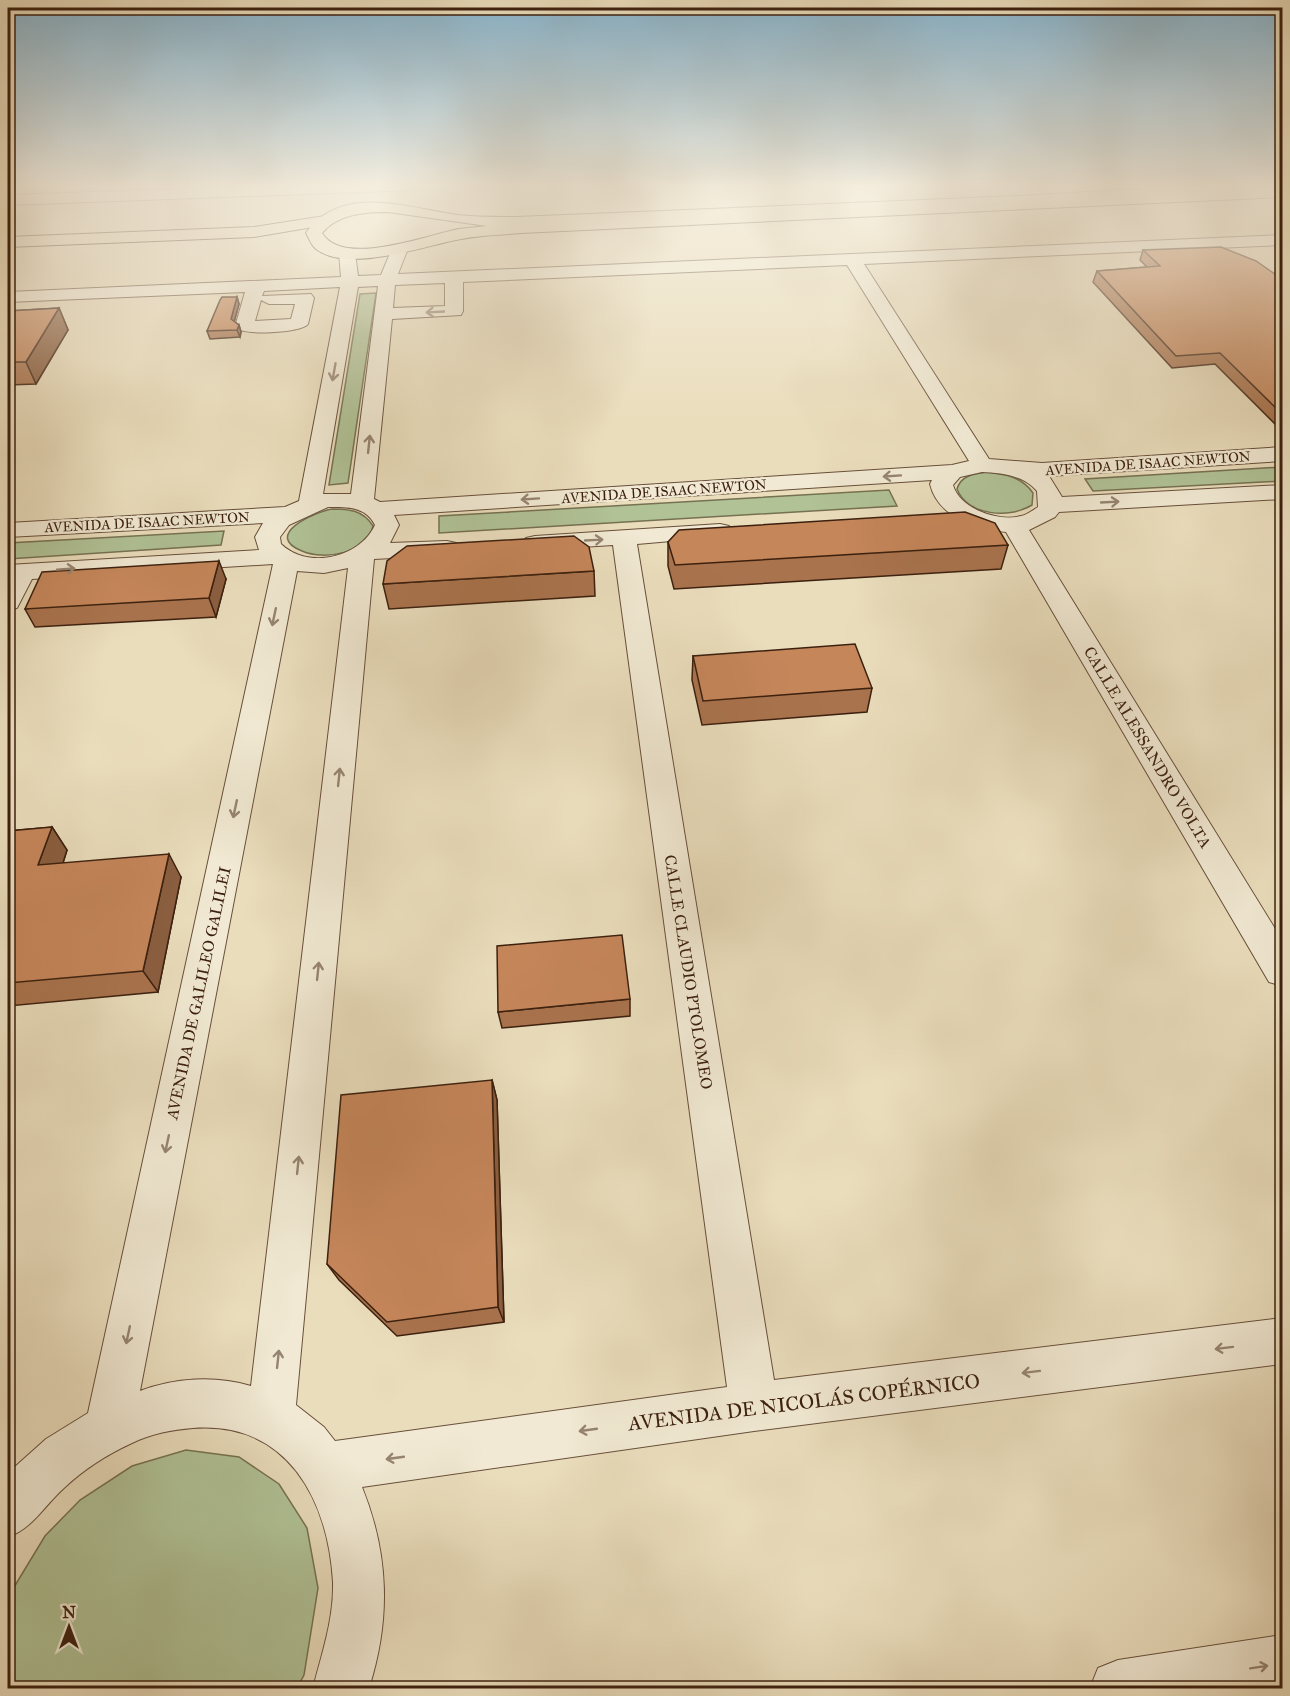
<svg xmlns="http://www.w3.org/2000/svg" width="1290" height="1696" font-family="'IM FELL Great Primer',serif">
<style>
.green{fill:#b0c296;stroke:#767152;stroke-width:1.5}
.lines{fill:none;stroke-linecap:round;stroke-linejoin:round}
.minor-casing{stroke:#684f3a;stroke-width:2}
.major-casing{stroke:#3c200f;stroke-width:2}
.highway-casing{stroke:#3c200f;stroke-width:2}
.minor{fill:#f1e9d3;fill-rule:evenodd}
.major{fill:#eaddbc;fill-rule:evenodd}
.highway{fill:#eaddbc;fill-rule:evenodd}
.wall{fill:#a9734d;stroke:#3c200f;stroke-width:1.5}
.shaded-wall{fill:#8a5e3f;stroke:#3c200f;stroke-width:1.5}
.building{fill:#c5865a;stroke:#3c200f;stroke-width:1.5}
.oneway{stroke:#968471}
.labels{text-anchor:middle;stroke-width:4.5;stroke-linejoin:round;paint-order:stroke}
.far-street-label{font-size:14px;fill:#3c200f;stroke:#f1e9d3}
.street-label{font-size:16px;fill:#3c200f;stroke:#f1e9d3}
.near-street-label{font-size:20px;fill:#3c200f;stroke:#f1e9d3}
</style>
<rect width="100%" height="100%" fill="#eaddbc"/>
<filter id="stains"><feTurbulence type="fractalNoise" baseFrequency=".00333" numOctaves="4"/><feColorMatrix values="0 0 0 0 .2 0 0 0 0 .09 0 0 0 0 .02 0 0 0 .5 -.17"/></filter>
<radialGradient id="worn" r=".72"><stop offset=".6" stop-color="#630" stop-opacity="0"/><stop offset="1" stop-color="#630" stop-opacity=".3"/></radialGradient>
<g class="green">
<path d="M 376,293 L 348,483 L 329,485 L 360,294 Z"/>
<path d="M 1282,467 L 1282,481 L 1093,491 L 1085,479 Z"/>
<path d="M 987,472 C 1005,474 1022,477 1033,493 L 1032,505 C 1010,519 967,516 957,489 C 961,475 974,474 987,472 Z"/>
<path d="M 889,490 L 897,506 L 439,533 L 439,516 Z"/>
<path d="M 332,509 C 349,509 363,510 373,526 C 368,553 325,561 302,551 C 262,535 315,512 332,509 Z"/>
<path d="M 224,531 L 221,545 L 8,559 L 8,543 Z"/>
<path d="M 186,1450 L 239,1457 L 279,1484 L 307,1528 L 318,1588 L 304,1675 L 297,1688 L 8,1688 L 8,1597 L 45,1536 L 80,1500 L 132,1466 Z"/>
</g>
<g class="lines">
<g class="minor-casing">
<g id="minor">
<path d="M 294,185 L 421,185 L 413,190 L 8,205 L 8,195 Z"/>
<path d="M 1282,235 L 1282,245 L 864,264 L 989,459 L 1042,463 L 1282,447 L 1282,461 L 1049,476 L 1062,497 L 1282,485 L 1282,499 L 1059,512 L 1055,517 L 1029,530 L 1282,940 L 1282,986 L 1269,982 L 1006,532 C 974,528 938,517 930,484 L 932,480 L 394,515 L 399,525 L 390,543 L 447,541 L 456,543 L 459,548 L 456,553 L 447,555 L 374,559 L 296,1405 L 324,1427 L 335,1441 L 727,1387 L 613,545 L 535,550 L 526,548 L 523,543 L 526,538 L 535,536 L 720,524 L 729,526 L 732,531 L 729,536 L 637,544 L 774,1380 L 1282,1318 L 1282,1364 L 754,1431 L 362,1487 C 389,1554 391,1619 369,1688 L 313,1688 C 322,1653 334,1619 333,1582 C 328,1499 287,1421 193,1428 C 171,1430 153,1433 132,1443 C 108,1454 84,1469 64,1488 C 45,1505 32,1529 8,1537 L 8,1473 L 46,1439 L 88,1413 L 273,564 L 32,579 L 17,608 L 8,610 L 8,565 L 259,550 L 255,537 L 263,523 L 8,537 L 8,523 L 285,507 L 299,501 L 340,287 L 264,291 L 262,296 L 311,294 L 314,298 L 308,324 C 302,333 241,336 235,327 L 245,292 L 8,302 L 8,292 L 341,277 L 339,253 L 347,248 L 355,253 L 358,276 L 381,275 L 391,251 L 399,246 L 407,251 L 398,274 ZM 847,265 L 969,461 L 952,465 L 380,502 L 374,499 L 392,319 L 461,315 L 463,311 L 463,282 ZM 445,283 L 445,306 L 393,308 L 395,285 ZM 378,286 L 351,494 L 323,494 L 358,287 ZM 261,300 L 269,304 L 295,304 L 291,319 L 255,321 ZM 982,472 C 1001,473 1024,475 1037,491 L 1038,507 C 1033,510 1027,515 1021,516 C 998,522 960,509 953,485 L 960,477 ZM 328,507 C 346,507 366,506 375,525 C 360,558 308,570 281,544 L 280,537 L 289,525 ZM 348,568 L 251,1386 C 215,1375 174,1378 140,1391 L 297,571 L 324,573 Z"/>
<path d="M 1282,1635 L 1282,1688 L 1090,1688 L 1098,1668 L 1118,1660 Z"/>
</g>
</g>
<g class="major-casing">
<path id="major" d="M 1208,185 L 1282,185 L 1282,197 L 521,233 C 500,235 477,235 456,240 C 421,247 347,273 316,249 C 311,245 309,238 306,233 C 341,183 409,208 457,215 C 477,217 497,217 517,217 L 1019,196 ZM 388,212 L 487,226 C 477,227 468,228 459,229 C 427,235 343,268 322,233 C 338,214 364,212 388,212 Z"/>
</g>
<g class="highway-casing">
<path id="highway" d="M 325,216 L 331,218 L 333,221 L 331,224 L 254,237 L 8,247 L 8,237 L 254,227 Z"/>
</g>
<use href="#minor" class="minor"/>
<use href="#major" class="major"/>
<use href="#highway" class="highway"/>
</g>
<g class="wall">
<path d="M 1143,250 L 1282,279 L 1282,431 L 1215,364 L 1172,368 L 1093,282 L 1097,271 L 1147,267 L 1140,260 Z"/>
<path d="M 237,297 L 239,304 L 234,322 L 239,325 L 241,332 L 240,337 L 210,339 L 207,331 Z"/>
<path d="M 59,308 L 68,330 L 36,384 L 8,385 L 8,311 Z"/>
<path d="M 668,542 L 1008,545 L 1001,569 L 674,589 L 668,566 Z"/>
<path d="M 594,571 L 595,596 L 389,609 L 383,584 Z"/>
<path d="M 226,579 L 216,617 L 35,627 L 25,609 Z"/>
<path d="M 693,656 L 872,688 L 867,712 L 702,725 L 692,680 Z"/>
<path d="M 52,827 L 67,850 L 63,863 L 181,877 L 158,992 L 8,1006 L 8,831 Z"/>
<path d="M 630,999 L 630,1016 L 502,1028 L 498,1012 Z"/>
<path d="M 492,1080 L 497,1100 L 504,1322 L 397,1336 L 339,1280 L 327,1264 Z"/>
</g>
<g class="shaded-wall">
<path d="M 237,297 L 239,304 L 233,326 L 231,319 Z"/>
<path d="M 59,308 L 68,330 L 36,384 L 26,362 Z"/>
<path d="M 239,325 L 241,332 L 240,337 L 237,330 Z"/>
<path d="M 219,561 L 226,579 L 216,617 L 209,598 Z"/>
<path d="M 52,827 L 67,850 L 55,888 L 38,865 Z"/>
<path d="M 169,854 L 181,877 L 158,992 L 143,971 Z"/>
<path d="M 492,1080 L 497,1100 L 504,1322 L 498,1307 Z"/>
</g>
<g class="building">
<path d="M 1221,247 L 1256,261 L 1282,279 L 1282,414 L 1220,353 L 1176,356 L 1097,271 L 1160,266 L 1143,250 Z"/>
<path d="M 222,297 L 237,297 L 231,319 L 239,325 L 237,330 L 207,331 L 220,300 Z"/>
<path d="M 59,308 L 26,362 L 8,362 L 8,311 Z"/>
<path d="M 965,512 L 995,523 L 1008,545 L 675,565 L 668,542 L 679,530 Z"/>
<path d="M 574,536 L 589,547 L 594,571 L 383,584 L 387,561 L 407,546 Z"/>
<path d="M 219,561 L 209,598 L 25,609 L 42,572 Z"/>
<path d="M 855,644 L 872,688 L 703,701 L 693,656 Z"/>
<path d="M 52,827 L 38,865 L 169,854 L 143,971 L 8,983 L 8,831 Z"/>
<path d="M 622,935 L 630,999 L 498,1012 L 497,946 Z"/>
<path d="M 492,1080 L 498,1307 L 387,1322 L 327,1264 L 341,1095 Z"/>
</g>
<defs><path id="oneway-shaft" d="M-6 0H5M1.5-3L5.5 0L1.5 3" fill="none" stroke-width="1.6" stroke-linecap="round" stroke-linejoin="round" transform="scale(1.5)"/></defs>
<g class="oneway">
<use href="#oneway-shaft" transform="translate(435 312) rotate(177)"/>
<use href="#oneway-shaft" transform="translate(334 372) rotate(100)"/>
<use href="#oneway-shaft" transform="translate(369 444) rotate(-84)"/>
<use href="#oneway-shaft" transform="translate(892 476) rotate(176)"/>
<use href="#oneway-shaft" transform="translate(530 499) rotate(176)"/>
<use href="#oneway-shaft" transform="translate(1110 502) rotate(-3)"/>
<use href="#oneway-shaft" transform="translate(594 540) rotate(-3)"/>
<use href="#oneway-shaft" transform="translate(66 569) rotate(-4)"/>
<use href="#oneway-shaft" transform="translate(274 617) rotate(102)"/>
<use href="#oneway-shaft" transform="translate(339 777) rotate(-84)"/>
<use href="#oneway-shaft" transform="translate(235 809) rotate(102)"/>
<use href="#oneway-shaft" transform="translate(318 971) rotate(-84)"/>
<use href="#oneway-shaft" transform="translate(167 1144) rotate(102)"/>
<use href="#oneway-shaft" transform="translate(298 1165) rotate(-84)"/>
<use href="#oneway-shaft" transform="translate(128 1335) rotate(102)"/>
<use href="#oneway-shaft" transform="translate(1224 1348) rotate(173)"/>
<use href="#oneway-shaft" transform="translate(278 1359) rotate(-84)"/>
<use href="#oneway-shaft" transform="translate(1031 1372) rotate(173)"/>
<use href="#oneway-shaft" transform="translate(588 1430) rotate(172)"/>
<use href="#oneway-shaft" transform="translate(395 1458) rotate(172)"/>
<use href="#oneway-shaft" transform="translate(1259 1667) rotate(-9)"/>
</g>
<linearGradient id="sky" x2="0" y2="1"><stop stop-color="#88b7d2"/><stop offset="0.44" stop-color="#f6f0e1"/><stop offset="1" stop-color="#f6f0e1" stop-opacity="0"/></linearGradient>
<rect width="1290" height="422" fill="url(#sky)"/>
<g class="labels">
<g class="far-street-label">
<text transform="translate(1148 463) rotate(-4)" y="5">AVENIDA DE ISAAC NEWTON</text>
<text transform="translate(664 491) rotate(-4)" y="5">AVENIDA DE ISAAC NEWTON</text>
<text transform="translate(147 522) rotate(-3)" y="5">AVENIDA DE ISAAC NEWTON</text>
</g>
<g class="street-label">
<text transform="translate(1148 747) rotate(59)" y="6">CALLE ALESSANDRO VOLTA</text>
<text transform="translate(689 972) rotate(81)" y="6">CALLE CLAUDIO PTOLOMEO</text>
<text transform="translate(198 993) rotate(-78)" y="6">AVENIDA DE GALILEO GALILEI</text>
</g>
<g class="near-street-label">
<text transform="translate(804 1402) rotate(-7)" y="7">AVENIDA DE NICOLÁS COPÉRNICO</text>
</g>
</g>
<rect width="1290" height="1696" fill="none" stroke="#eaddbc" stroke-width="30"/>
<rect x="9" y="9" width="1272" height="1678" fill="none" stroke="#3c200f" stroke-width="3"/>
<rect x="15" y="15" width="1260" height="1666" fill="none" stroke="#3c200f" stroke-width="1.5"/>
<g transform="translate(69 1627)" stroke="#f1e9d3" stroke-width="4.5" paint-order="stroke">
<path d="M0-4.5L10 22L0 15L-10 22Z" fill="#3c200f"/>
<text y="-9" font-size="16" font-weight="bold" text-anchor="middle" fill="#3c200f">N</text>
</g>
<rect width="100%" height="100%" filter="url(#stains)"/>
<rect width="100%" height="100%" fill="url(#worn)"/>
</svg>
